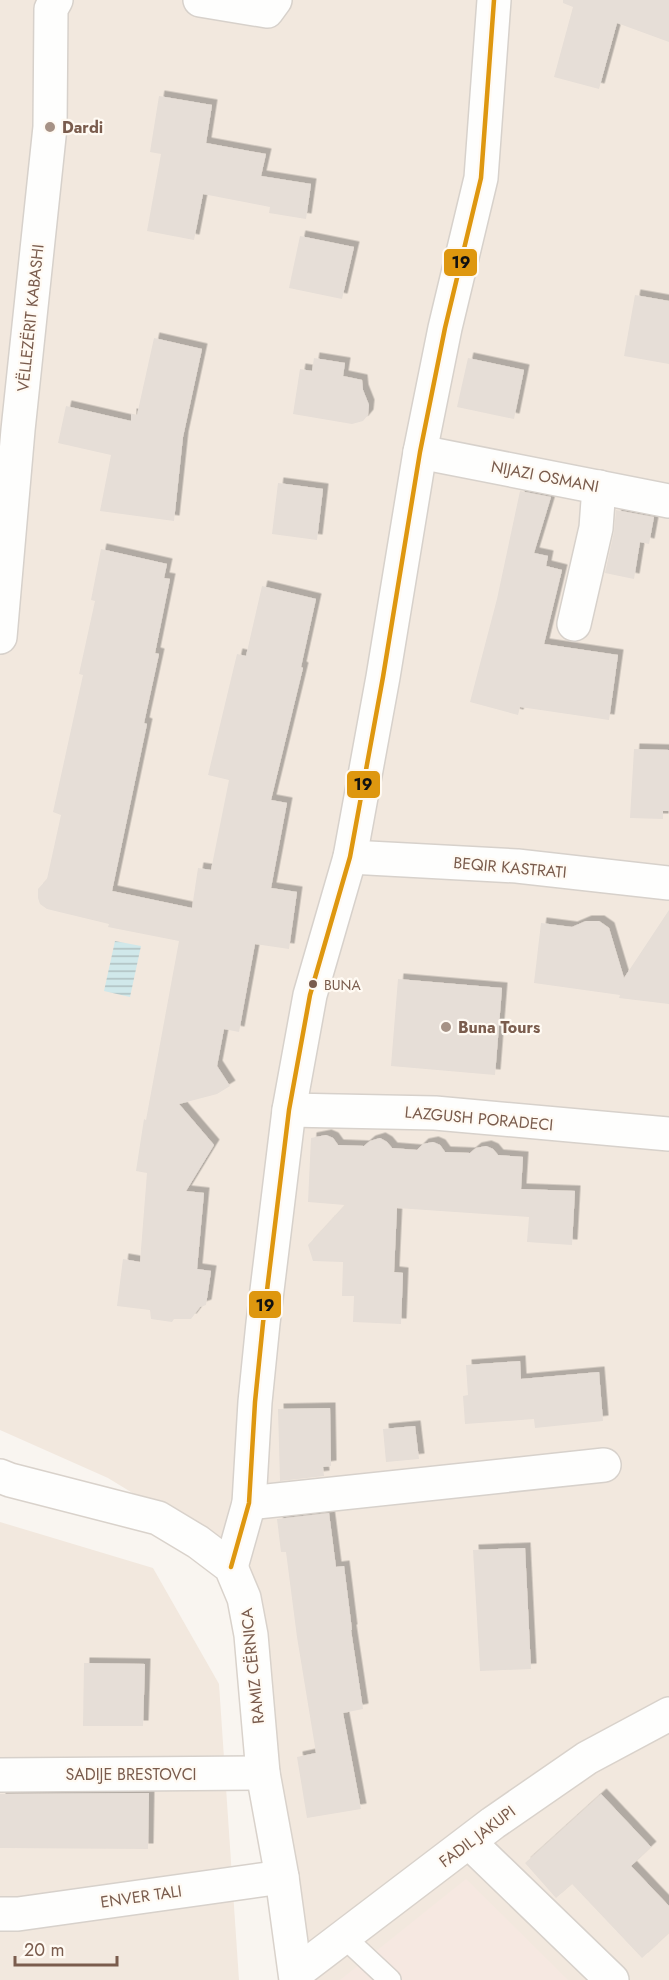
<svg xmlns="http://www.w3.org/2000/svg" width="669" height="1980" font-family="Jost,sans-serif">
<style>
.residential{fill:#f2e8de}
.commercial{fill:#f6e8e1}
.water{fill:url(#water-rules)}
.building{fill:#e6ded7;filter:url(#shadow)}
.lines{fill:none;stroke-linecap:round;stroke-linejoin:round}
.lane-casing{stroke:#d7d1cb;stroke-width:24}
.street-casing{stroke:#d7d1cb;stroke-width:36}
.secondary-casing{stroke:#d9d2cb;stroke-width:36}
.lane{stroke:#fefefd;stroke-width:21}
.street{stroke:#fefefd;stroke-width:33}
.secondary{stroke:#fefefd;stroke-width:33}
.bus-1-casing{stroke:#fffaf3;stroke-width:9}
.bus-1{stroke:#de970f;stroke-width:4.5}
.poi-dot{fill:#a69286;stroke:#fffaf3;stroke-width:2}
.bus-dot{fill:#7a5c4d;stroke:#fffaf3;stroke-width:2}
.labels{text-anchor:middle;stroke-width:4.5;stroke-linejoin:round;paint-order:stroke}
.bus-label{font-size:14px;fill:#7a5c4d;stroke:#fffaf3;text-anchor:start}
.poi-label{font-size:16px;font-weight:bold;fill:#7a5c4d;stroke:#fffaf3;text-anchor:start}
.street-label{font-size:16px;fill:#7a5c4d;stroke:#fffaf3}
.line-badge{stroke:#fffaf3;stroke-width:2}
.pale-badge-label{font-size:16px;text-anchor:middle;font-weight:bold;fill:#111}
</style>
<defs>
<pattern id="water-rules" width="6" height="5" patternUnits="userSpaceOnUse" patternTransform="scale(1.5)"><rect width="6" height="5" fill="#d0e8ea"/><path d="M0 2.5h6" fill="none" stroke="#aebfc0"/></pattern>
<filter id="shadow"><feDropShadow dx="5.5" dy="-5.5" stdDeviation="0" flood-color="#0004"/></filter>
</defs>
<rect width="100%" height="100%" fill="#f9f5f0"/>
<g class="residential">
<path d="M 0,0 L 669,0 L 669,1980 L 296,1980 L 237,1557 L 108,1478 L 0,1430 Z"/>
<path d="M 0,1522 L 153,1568 L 219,1684 L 239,1980 L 0,1980 Z"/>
</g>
<path class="commercial" d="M 466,1879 L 568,1980 L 340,1980 Z"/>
<path class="water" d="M 115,941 L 141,946 L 130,997 L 104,991 Z"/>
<g class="building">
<path d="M 563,0 L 669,0 L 669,42 L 617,23 L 599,89 L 554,77 L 573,7 L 563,3 Z"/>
<path d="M 159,96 L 212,105 L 206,143 L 266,154 L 261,176 L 311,184 L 306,219 L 269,213 L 270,207 L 203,194 L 194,240 L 147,231 L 161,154 L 150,152 Z"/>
<path d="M 300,236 L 354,247 L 342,299 L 289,288 Z"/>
<path d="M 635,295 L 669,301 L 669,364 L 624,356 Z"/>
<path d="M 154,338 L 202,349 L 183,437 L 174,521 L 100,511 L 111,455 L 58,443 L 66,406 L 131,421 L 131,414 L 137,415 Z"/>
<path d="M 314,358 L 345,363 L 343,376 L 362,380 L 363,390 L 369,405 L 368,415 L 363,421 L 352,424 L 293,414 L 300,369 L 312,371 Z"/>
<path d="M 468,358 L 524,370 L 514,419 L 457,407 Z"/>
<path d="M 278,483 L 323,489 L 317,540 L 272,534 Z"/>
<path d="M 520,491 L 551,497 L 534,553 L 548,556 L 546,566 L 562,570 L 544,644 L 618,655 L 609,720 L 520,707 L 518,715 L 470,702 L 497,599 Z"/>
<path d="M 616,510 L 654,517 L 649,544 L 640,542 L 634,579 L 605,573 L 614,532 Z"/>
<path d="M 101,549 L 167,564 L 164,578 L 170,579 L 155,653 L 159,654 L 144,723 L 147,724 L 112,891 L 192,908 L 198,868 L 211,870 L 229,780 L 208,775 L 237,654 L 246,656 L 262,586 L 316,599 L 301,667 L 303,668 L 271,800 L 287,803 L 271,888 L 297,892 L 289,949 L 255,944 L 239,1032 L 224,1029 L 217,1066 L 230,1086 L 217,1094 L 179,1104 L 214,1145 L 186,1191 L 204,1193 L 197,1269 L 211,1271 L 206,1305 L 200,1307 L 191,1319 L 174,1319 L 172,1322 L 151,1319 L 150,1310 L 117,1306 L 123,1259 L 140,1262 L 147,1173 L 136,1171 L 144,1119 L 146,1120 L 179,941 L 108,927 L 109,924 L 47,909 L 40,904 L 38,898 L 38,889 L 47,879 L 61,815 L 53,812 L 83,675 L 79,674 L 95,601 L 91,600 Z"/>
<path d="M 634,749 L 669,750 L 669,811 L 663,811 L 663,819 L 630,818 Z"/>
<path d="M 669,910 L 669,1004 L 619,998 L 620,995 L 534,983 L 541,923 L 572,927 L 586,921 L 599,921 L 609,928 L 624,978 Z"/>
<path d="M 398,979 L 502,988 L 495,1075 L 391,1066 Z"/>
<path d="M 326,1135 L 333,1138 L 338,1145 L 364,1146 L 370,1141 L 380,1138 L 387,1142 L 392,1148 L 417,1150 L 423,1144 L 433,1142 L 440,1145 L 445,1152 L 470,1153 L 476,1148 L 486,1146 L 493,1149 L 498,1155 L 523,1157 L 521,1189 L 575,1191 L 572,1245 L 527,1242 L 529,1217 L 397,1208 L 394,1272 L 403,1273 L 401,1324 L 353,1322 L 354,1296 L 342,1296 L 343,1262 L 313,1261 L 308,1245 L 345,1205 L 308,1202 L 311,1138 Z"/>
<path d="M 520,1361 L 521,1379 L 599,1372 L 603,1421 L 535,1428 L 534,1419 L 465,1424 L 463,1396 L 468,1395 L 466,1365 Z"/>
<path d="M 330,1408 L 331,1466 L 323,1467 L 324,1476 L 280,1481 L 278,1409 Z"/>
<path d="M 415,1426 L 419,1459 L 386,1462 L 383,1429 Z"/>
<path d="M 329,1513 L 336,1567 L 344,1566 L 352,1630 L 351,1630 L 363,1709 L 343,1713 L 361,1809 L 307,1818 L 297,1757 L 316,1753 L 297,1637 L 286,1552 L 281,1552 L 277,1519 Z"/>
<path d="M 525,1548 L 531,1669 L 480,1671 L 473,1550 Z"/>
<path d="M 84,1663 L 145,1664 L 143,1726 L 83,1726 Z"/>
<path d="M 149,1793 L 148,1849 L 0,1848 L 0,1794 Z"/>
<path d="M 601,1794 L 651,1847 L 631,1866 L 669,1906 L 669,1933 L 642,1958 L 572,1884 L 556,1898 L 525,1863 Z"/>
</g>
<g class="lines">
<g class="lane-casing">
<path id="lane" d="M 344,1937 L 390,1980"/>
</g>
<g class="street-casing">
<g id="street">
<path d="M 200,0 L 267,11 L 275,0"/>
<path d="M 420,452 L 669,501"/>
<path d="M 574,624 L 596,528 L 599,487"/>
<path d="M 0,637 L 18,430 L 50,127 L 51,9 L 56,0"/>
<path d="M 350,857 L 517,866 L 669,883"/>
<path d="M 289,1110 L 435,1113 L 669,1134"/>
<path d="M 249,1503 L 604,1465"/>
<path d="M 231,1567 L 249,1503 L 255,1402 L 263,1323 L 289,1110 L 310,995 L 350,857 L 383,677 L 420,452 L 445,328 L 481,178 L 494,0"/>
<path d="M 0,1775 L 263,1773"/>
<path d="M 469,1842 L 612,1980"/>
<path d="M 0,1914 L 18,1914 L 282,1877"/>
</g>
</g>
<g class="secondary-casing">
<g id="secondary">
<path d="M 0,1476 L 10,1480 L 158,1518 L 198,1542 L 231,1567 L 244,1598 L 251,1635 L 263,1773 L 282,1877 L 296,1980"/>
<path d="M 296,1973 L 493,1823 L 587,1758 L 669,1714"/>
</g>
</g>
<use href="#lane" class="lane"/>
<use href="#street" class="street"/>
<use href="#secondary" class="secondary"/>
<g class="bus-1-casing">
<path id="bus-1" d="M 231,1567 L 249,1503 L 255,1402 L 263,1323 L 289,1110 L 310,995 L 350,857 L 383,677 L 420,452 L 445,328 L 481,178 L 494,0"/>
</g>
<use href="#bus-1" class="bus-1"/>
</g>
<g class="poi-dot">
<circle cx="50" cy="127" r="6"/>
<circle cx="446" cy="1027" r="6"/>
</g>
<circle class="bus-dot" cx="313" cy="984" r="5"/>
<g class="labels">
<g class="bus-label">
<text x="324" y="990">BUNA</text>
</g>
<g class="poi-label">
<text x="62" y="133">Dardi</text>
<text x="458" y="1033">Buna Tours</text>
</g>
<g class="street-label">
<text transform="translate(30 318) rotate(-84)" y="6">VËLLEZËRIT KABASHI</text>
<text transform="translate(545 476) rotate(11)" y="6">NIJAZI OSMANI</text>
<text transform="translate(510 867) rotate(5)" y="6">BEQIR KASTRATI</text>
<text transform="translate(479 1118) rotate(5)" y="6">LAZGUSH PORADECI</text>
<text transform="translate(252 1666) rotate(-96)" y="6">RAMIZ CËRNICA</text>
<text x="131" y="1780">SADIJE BRESTOVCI</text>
<text transform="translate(477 1836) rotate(-37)" y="6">FADIL JAKUPI</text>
<text transform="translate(141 1896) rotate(-8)" y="6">ENVER TALI</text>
</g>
</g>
<g class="line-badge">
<rect x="443" y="248" width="35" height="29" rx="6" fill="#de970f"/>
<rect x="346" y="770" width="35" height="29" rx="6" fill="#de970f"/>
<rect x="248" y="1290" width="34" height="29" rx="6" fill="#de970f"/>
</g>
<g class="pale-badge-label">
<text x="461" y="268">19</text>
<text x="363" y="790">19</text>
<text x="265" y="1311">19</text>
</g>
<path d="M15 1956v9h102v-9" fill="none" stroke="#7a5c4d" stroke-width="3"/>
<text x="24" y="1956" font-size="18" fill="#7a5c4d" stroke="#fffaf3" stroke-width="4.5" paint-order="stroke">20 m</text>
</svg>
